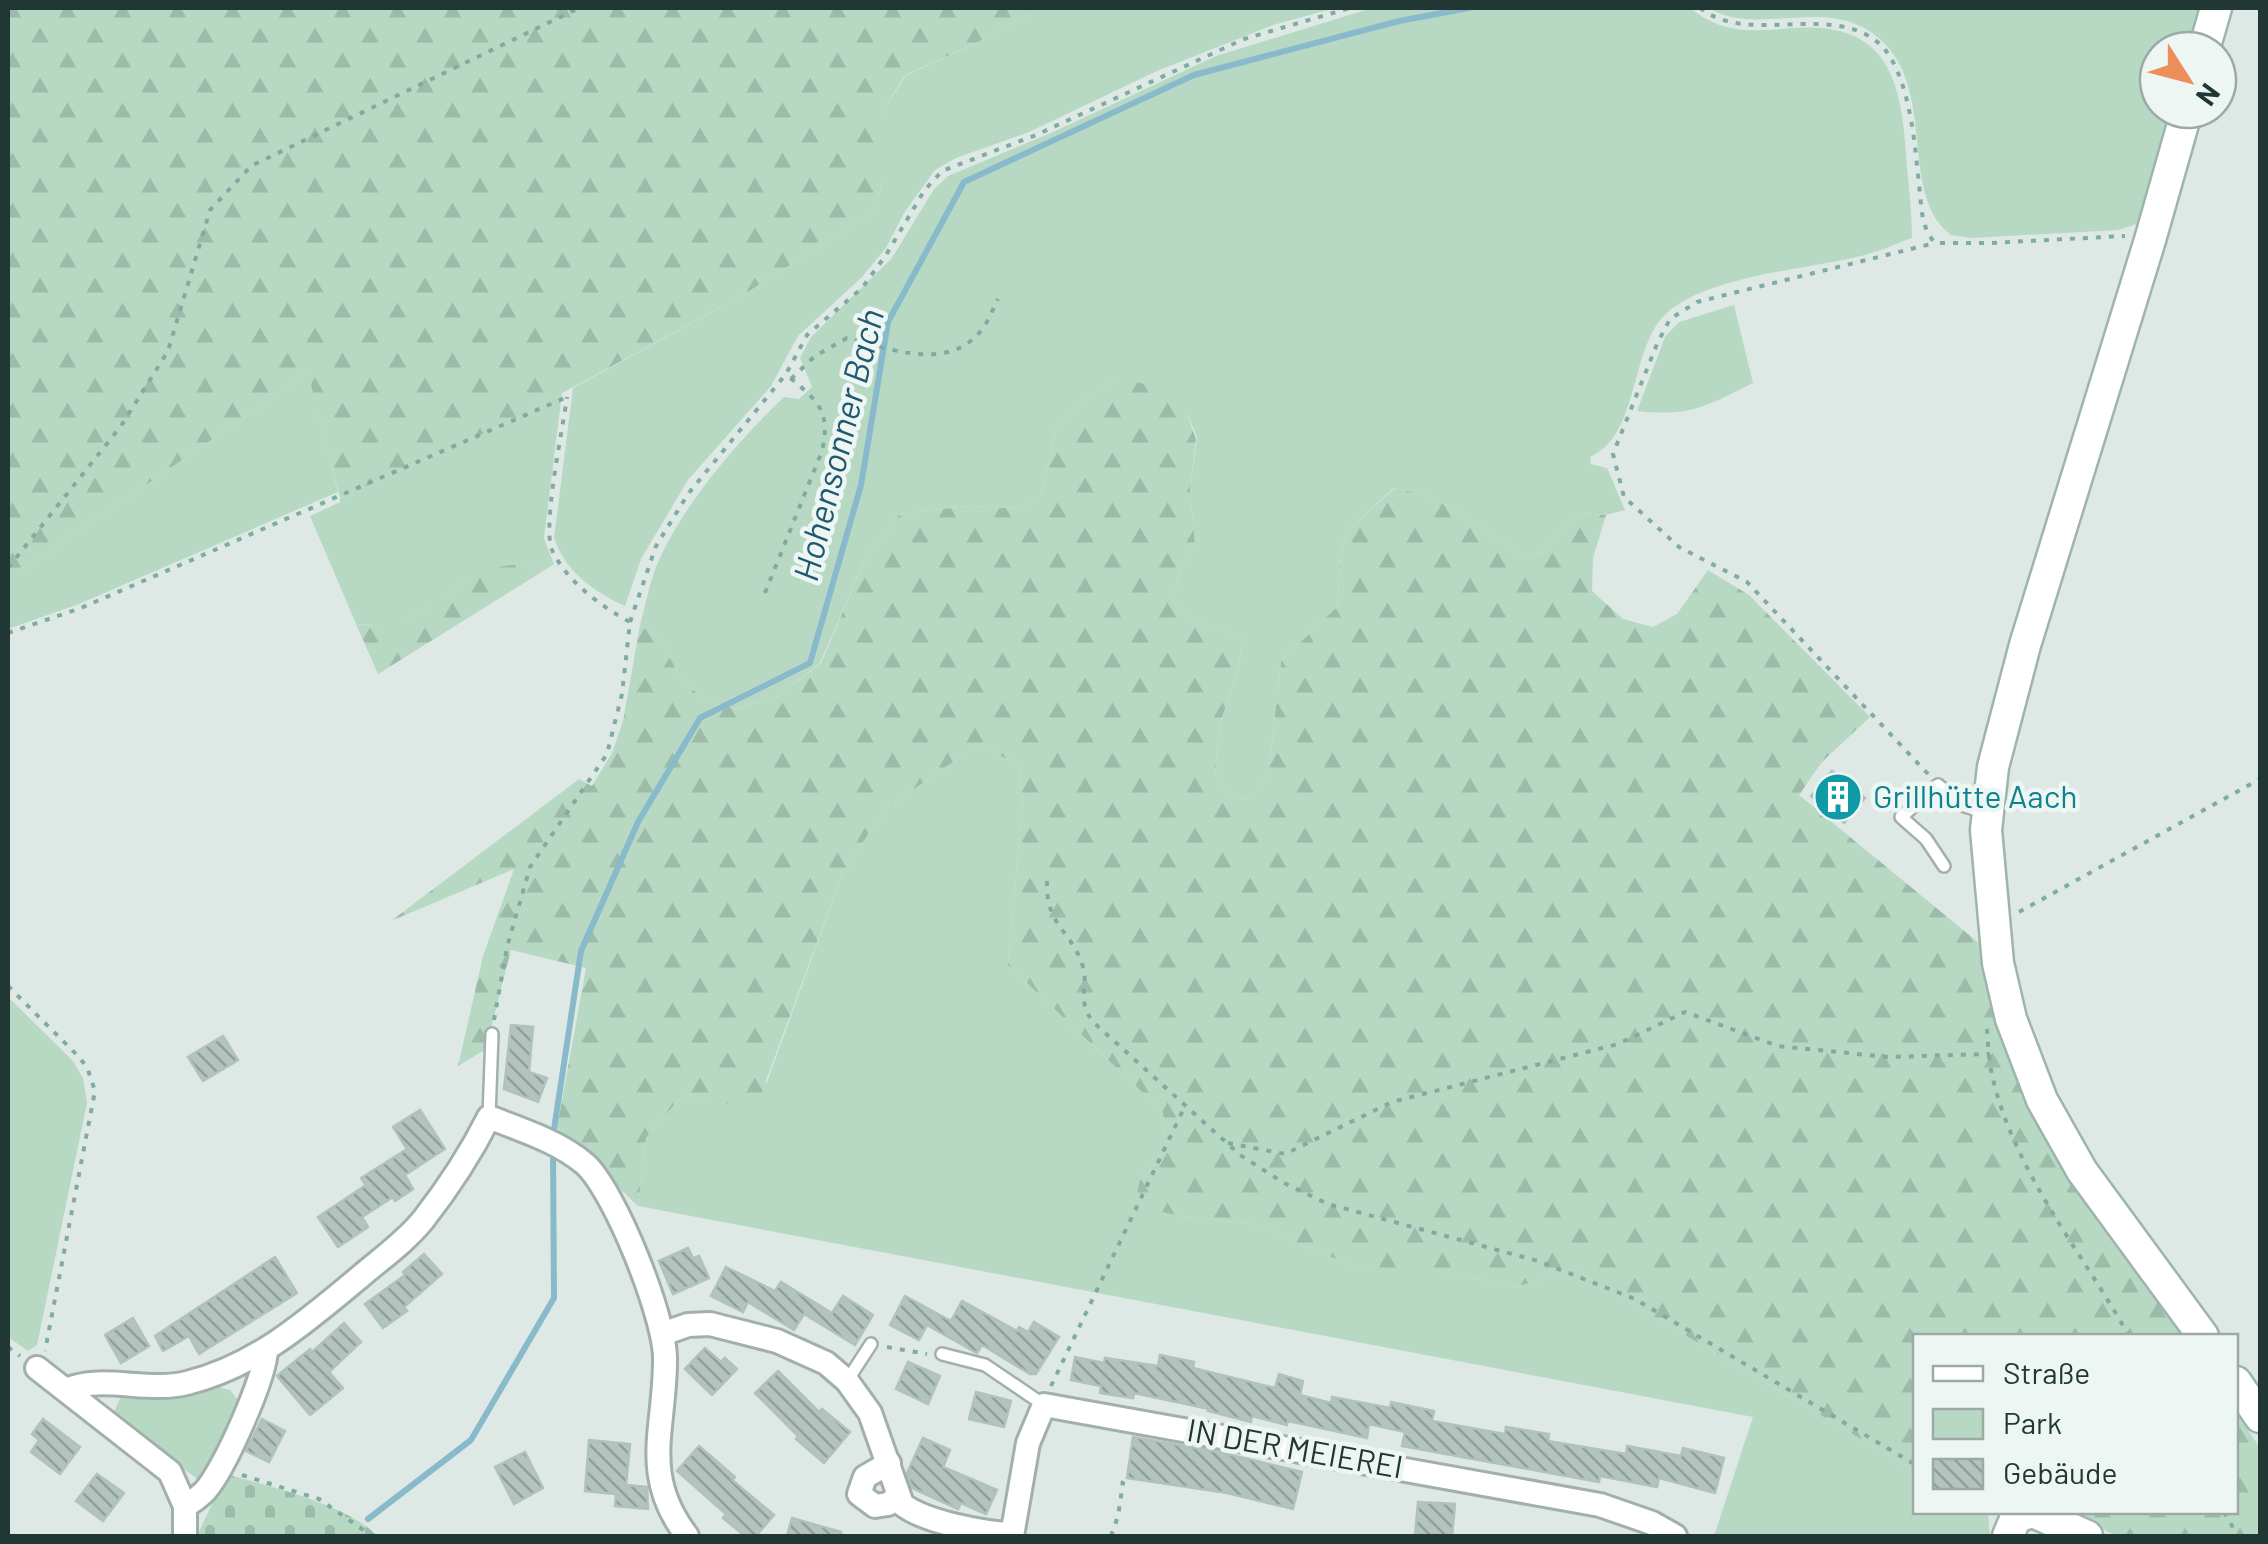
<svg xmlns="http://www.w3.org/2000/svg" width="2268" height="1544" font-family="Barlow,sans-serif">
<style>
.green{fill:#b7d9c4}
.forest{fill:url(#forest-firs)}
.cemetery{fill:url(#cemetery-stones)}
.lines{fill:none;stroke-linecap:round;stroke-linejoin:round}
.stream{stroke:#88bacc;stroke-width:6}
.building{fill:url(#building-back-hatch);stroke:#b1c2bd;stroke-width:2.5}
.lane-casing{stroke:#a1b0ac;stroke-width:16}
.street-casing{stroke:#a1b0ac;stroke-width:28}
.secondary-casing{stroke:#9eb4ae;stroke-width:35}
.path{stroke:#80aba2;stroke-width:4;stroke-dasharray:5 8;stroke-linecap:butt}
.lane{stroke:#fff;stroke-width:11}
.street{stroke:#fff;stroke-width:22}
.secondary{stroke:#fff;stroke-width:30}
.labels{text-anchor:middle;stroke-width:9;stroke-linejoin:round;paint-order:stroke}
.culture-label{font-size:32px;fill:#0d838f;stroke:#eef6f3;text-anchor:start}
.street-label{font-size:32px;fill:#203734;stroke:#eef6f3}
.water-label{font-size:35px;font-style:italic;fill:#1e596f;stroke:#eef6f3}
</style>
<defs>
<pattern id="forest-firs" width="22" height="20" patternUnits="userSpaceOnUse" patternTransform="scale(2.5)"><rect width="22" height="20" fill="#b7d9c4"/><path d="M5 1l3.5 6h-7zM16 11l3.5 6h-7z" fill="#9dbba9"/></pattern>
<pattern id="cemetery-stones" width="16" height="16" patternUnits="userSpaceOnUse" patternTransform="scale(2.5)"><rect width="16" height="16" fill="#b7d9c4"/><path d="M2 7V4a2 2 0 0 1 4 0v3zM10 15v-3a2 2 0 0 1 4 0v3z" fill="#9dbba9"/></pattern>
<pattern id="building-back-hatch" width="6" height="6" patternUnits="userSpaceOnUse" patternTransform="scale(2.5)"><rect width="6" height="6" fill="#b3c3be"/><path d="M-1 5l2 2M0 0l6 6M5-1l2 2" fill="none" stroke="#919f9b"/></pattern>
</defs>
<rect width="100%" height="100%" fill="#dee9e5"/>
<g class="green">
<path d="M 1038,8 L 1335,8 L 1273,25 L 1157,71 L 1029,132 L 956,158 L 935,170 L 904,213 L 886,248 L 862,277 L 798,336 L 771,386 L 688,480 L 641,559 L 625,606 C 594,592 565,571 554,538 L 573,388 L 743,295 L 877,210 L 882,179 L 882,113 L 905,76 L 993,35 Z"/>
<path d="M 1372,8 L 1691,8 C 1722,35 1754,31 1792,28 C 1885,21 1901,75 1906,154 C 1908,182 1912,210 1912,238 C 1895,244 1878,252 1861,256 C 1804,270 1714,275 1669,311 C 1629,343 1641,435 1590,457 L 1591,464 L 1607,468 L 1625,510 L 1606,515 L 1583,513 L 1554,536 L 1543,552 L 1522,555 L 1436,498 L 1394,488 L 1347,531 L 1341,556 L 1337,607 L 1281,661 L 1269,769 L 1254,798 L 1237,799 L 1215,774 L 1220,723 L 1239,668 L 1242,637 L 1189,617 L 1172,600 L 1181,568 L 1195,543 L 1190,491 L 1197,437 L 1186,411 L 1113,377 L 1057,426 L 1041,495 L 1024,509 L 968,506 L 900,514 L 866,557 L 820,663 L 778,696 L 734,709 L 703,699 L 680,677 L 661,640 L 640,625 C 646,604 650,578 660,558 C 686,501 739,440 784,397 L 799,399 L 812,387 L 800,358 L 811,337 L 892,258 L 934,189 L 948,176 L 1051,133 L 1216,56 Z"/>
<path d="M 1708,8 L 2202,8 L 2190,50 L 2158,50 L 2158,110 L 2174,110 L 2142,218 L 2137,224 L 2118,230 L 1972,238 L 1951,235 C 1894,192 1944,75 1866,29 C 1816,0 1758,36 1708,8 Z"/>
<path d="M 1734,305 L 1753,383 C 1706,406 1691,417 1637,411 L 1665,337 L 1679,322 Z"/>
<path d="M 309,372 L 338,492 L 79,604 L 8,629 L 8,580 Z"/>
<path d="M 562,393 L 544,538 L 554,564 L 545,570 L 527,564 L 464,583 L 434,605 L 392,627 L 356,624 L 310,516 L 340,502 L 340,498 L 507,423 Z"/>
<path d="M 978,745 L 1019,765 L 1023,800 L 1008,965 L 1163,1112 L 1166,1150 L 1140,1180 L 1181,1216 L 1260,1225 L 1304,1247 L 1371,1272 L 1443,1272 L 1516,1287 L 1573,1269 L 1915,1471 L 1916,1512 L 1985,1512 L 1988,1513 L 1990,1536 L 1714,1536 L 1753,1417 L 638,1206 L 646,1138 L 685,1092 L 708,1102 L 767,1082 L 843,872 L 885,809 Z"/>
<path d="M 8,997 L 73,1061 L 83,1078 L 87,1103 L 37,1345 L 28,1351 L 8,1337 Z"/>
<path d="M 214,1386 L 230,1390 L 241,1404 L 203,1483 L 112,1417 L 121,1396 L 155,1396 Z"/>
</g>
<g class="forest">
<path d="M 8,8 L 1038,8 L 993,35 L 904,76 L 882,113 L 882,179 L 877,210 L 743,295 L 507,423 L 340,498 L 308,373 L 8,580 Z"/>
<path d="M 1113,377 L 1158,387 L 1186,411 L 1196,439 L 1190,491 L 1195,543 L 1181,568 L 1172,600 L 1189,617 L 1242,637 L 1239,668 L 1220,723 L 1215,774 L 1237,799 L 1254,798 L 1269,769 L 1281,661 L 1337,607 L 1341,556 L 1347,531 L 1395,488 L 1436,498 L 1522,555 L 1543,552 L 1554,536 L 1583,513 L 1606,515 L 1593,558 L 1592,591 L 1623,619 L 1653,627 L 1677,614 L 1708,570 L 1749,595 L 1870,717 L 1822,762 L 1799,795 L 1985,948 L 2015,1072 L 2043,1134 L 2182,1336 L 1916,1336 L 1915,1471 L 1573,1269 L 1516,1287 L 1443,1272 L 1371,1272 L 1304,1247 L 1260,1225 L 1181,1216 L 1134,1206 L 1140,1180 L 1166,1150 L 1163,1112 L 1008,965 L 1023,800 L 1019,765 L 978,745 L 885,809 L 843,872 L 756,1108 L 708,1102 L 685,1092 L 646,1138 L 638,1206 L 557,1128 L 586,968 L 511,950 L 488,1040 L 491,1046 L 458,1066 L 483,956 L 514,869 L 391,921 L 579,779 L 592,786 L 612,753 L 623,721 L 640,625 L 661,640 L 680,677 L 703,699 L 735,709 L 778,696 L 821,663 L 866,557 L 900,514 L 968,506 L 1024,509 L 1041,495 L 1057,426 Z"/>
<path d="M 527,564 L 545,570 L 378,674 L 356,624 C 415,634 440,591 489,570 C 500,565 515,565 527,564 Z"/>
<path d="M 2236,1412 L 2260,1448 L 2260,1536 L 2116,1536 L 2070,1512 L 2236,1512 Z"/>
</g>
<path class="cemetery" d="M 226,1474 C 268,1486 349,1505 377,1536 L 197,1536 Z"/>
<g class="lines">
<g class="stream">
<path d="M 553,1136 L 581,951 L 638,822 L 700,718 L 810,663 L 861,485 L 888,322 L 964,182 L 1194,75 L 1399,21 L 1469,8"/>
<path d="M 368,1519 L 471,1440 L 554,1298 L 553,1149"/>
</g>
</g>
<g class="building">
<path d="M 1832,771 L 1865,798 L 1844,823 L 1811,796 Z"/>
<path d="M 511,1025 L 533,1027 L 529,1072 L 547,1078 L 538,1102 L 504,1089 Z"/>
<path d="M 223,1036 L 238,1060 L 203,1081 L 188,1057 Z"/>
<path d="M 420,1110 L 445,1149 L 405,1175 L 413,1189 L 395,1201 L 393,1197 L 362,1217 L 368,1227 L 338,1247 L 318,1217 L 366,1185 L 361,1178 L 407,1149 L 393,1127 Z"/>
<path d="M 688,1248 L 693,1258 L 699,1256 L 709,1278 L 673,1294 L 659,1261 Z"/>
<path d="M 424,1254 L 442,1274 L 404,1307 L 407,1311 L 383,1328 L 365,1304 L 405,1275 L 403,1272 Z"/>
<path d="M 275,1257 L 297,1293 L 199,1354 L 189,1336 L 163,1351 L 155,1336 Z"/>
<path d="M 726,1267 L 775,1291 L 781,1282 L 832,1313 L 843,1296 L 873,1315 L 855,1345 L 804,1314 L 794,1330 L 748,1302 L 743,1312 L 711,1296 Z"/>
<path d="M 905,1296 L 951,1321 L 962,1301 L 1017,1331 L 1019,1327 L 1028,1332 L 1034,1322 L 1059,1337 L 1036,1374 L 1030,1374 L 982,1345 L 977,1353 L 927,1325 L 919,1340 L 890,1325 Z"/>
<path d="M 133,1318 L 149,1346 L 121,1363 L 105,1335 Z"/>
<path d="M 344,1323 L 361,1342 L 329,1372 L 343,1388 L 310,1415 L 277,1376 L 310,1349 L 312,1352 Z"/>
<path d="M 705,1348 L 721,1362 L 725,1358 L 737,1369 L 712,1395 L 685,1369 Z"/>
<path d="M 1160,1355 L 1194,1362 L 1193,1368 L 1275,1388 L 1279,1374 L 1303,1381 L 1300,1395 L 1331,1403 L 1332,1397 L 1390,1408 L 1391,1402 L 1434,1411 L 1432,1421 L 1505,1434 L 1506,1427 L 1549,1434 L 1548,1441 L 1626,1454 L 1627,1446 L 1681,1456 L 1683,1448 L 1724,1458 L 1715,1493 L 1659,1478 L 1657,1487 L 1600,1476 L 1599,1482 L 1402,1446 L 1405,1432 L 1369,1424 L 1367,1438 L 1288,1421 L 1287,1425 L 1252,1416 L 1251,1422 L 1208,1411 L 1209,1409 L 1134,1393 L 1133,1398 L 1100,1393 L 1101,1386 L 1071,1380 L 1075,1357 L 1104,1363 L 1105,1358 L 1158,1366 Z"/>
<path d="M 908,1362 L 940,1376 L 928,1404 L 896,1389 Z"/>
<path d="M 778,1371 L 819,1412 L 822,1409 L 850,1432 L 824,1463 L 796,1439 L 798,1436 L 755,1393 Z"/>
<path d="M 976,1392 L 1011,1401 L 1004,1427 L 969,1419 Z"/>
<path d="M 43,1419 L 80,1447 L 60,1474 L 31,1452 L 39,1440 L 32,1434 Z"/>
<path d="M 262,1419 L 285,1431 L 269,1462 L 246,1451 Z"/>
<path d="M 1133,1437 L 1219,1452 L 1302,1472 L 1293,1509 L 1227,1493 L 1127,1478 Z"/>
<path d="M 923,1438 L 950,1450 L 943,1467 L 997,1490 L 986,1514 L 961,1503 L 958,1509 L 912,1488 L 907,1473 Z"/>
<path d="M 589,1440 L 630,1444 L 626,1485 L 647,1487 L 648,1509 L 615,1506 L 616,1494 L 585,1491 Z"/>
<path d="M 699,1446 L 735,1477 L 732,1480 L 774,1515 L 756,1536 L 745,1536 L 723,1518 L 726,1514 L 677,1471 Z"/>
<path d="M 525,1452 L 543,1488 L 514,1504 L 495,1467 Z"/>
<path d="M 97,1474 L 124,1493 L 103,1521 L 76,1501 Z"/>
<path d="M 1418,1502 L 1455,1504 L 1452,1536 L 1415,1536 Z"/>
<path d="M 792,1518 L 841,1532 L 841,1536 L 787,1536 Z"/>
</g>
<g class="lines">
<g class="lane-casing">
<g id="lane">
<path d="M 1944,866 L 1926,839 L 1901,817 L 1938,785 L 1962,805 L 1986,813"/>
<path d="M 489,1117 L 492,1034"/>
<path d="M 942,1354 L 985,1365 L 1044,1405"/>
<path d="M 847,1381 L 871,1344"/>
</g>
</g>
<g class="street-casing">
<g id="street">
<path d="M 662,1334 L 688,1325 L 710,1324 L 777,1341 L 826,1363 L 847,1381 L 870,1413 L 902,1504 C 924,1522 984,1533 1012,1534"/>
<path d="M 37,1368 L 170,1472 L 185,1506 L 185,1536"/>
<path d="M 66,1390 C 102,1374 147,1393 187,1383 C 256,1366 307,1321 361,1276 C 382,1258 405,1242 423,1220 C 448,1188 471,1153 489,1117 C 521,1130 558,1141 585,1164 C 615,1191 666,1319 665,1360 C 665,1430 640,1474 687,1536"/>
<path d="M 889,1463 L 865,1477 L 859,1494 L 875,1506 L 888,1504 L 898,1497"/>
<path d="M 185,1506 C 192,1502 199,1497 205,1491 C 224,1470 265,1378 266,1350"/>
<path d="M 1012,1536 L 1028,1443 L 1044,1405 L 1600,1505 L 1652,1523 L 1675,1536"/>
</g>
</g>
<g class="secondary-casing">
<g id="secondary">
<path d="M 2204,50 L 2216,8"/>
<path d="M 2187,110 L 2150,240 L 2025,645 L 1993,767 L 1986,830 L 1998,963 L 2011,1019 L 2042,1100 L 2082,1171 L 2203,1336"/>
<path d="M 2236,1382 L 2260,1417"/>
<path d="M 2008,1536 L 2016,1517 L 2033,1512 L 2087,1536"/>
</g>
</g>
<g class="path">
<path d="M 1700,8 C 1750,47 1834,0 1882,46 C 1910,77 1915,145 1919,185 C 1922,207 1920,226 1935,243 L 1991,243 L 2125,236"/>
<path d="M 791,379 L 815,356 L 847,338 C 890,349 951,373 983,328 C 989,320 993,308 998,299"/>
<path d="M 8,568 L 121,426 L 168,351 L 210,210 L 251,166 L 579,8"/>
<path d="M 765,593 L 822,451 C 831,411 818,401 789,377"/>
<path d="M 630,622 L 656,546 L 688,494 L 786,374 L 807,335 L 862,288 L 886,255 L 924,191 L 942,171 L 1036,135 L 1244,39 L 1350,8"/>
<path d="M 8,633 L 81,608 L 567,397"/>
<path d="M 1928,774 L 1747,582 L 1679,547 L 1624,497 L 1613,454 L 1657,344 L 1670,319 L 1697,302 L 1935,243"/>
<path d="M 1047,881 C 1045,926 1072,930 1083,967 C 1089,990 1076,995 1092,1021 L 1240,1155 L 1284,1183 L 1328,1204 L 1538,1261 L 1635,1299 L 1916,1465"/>
<path d="M 2019,912 L 2260,779"/>
<path d="M 8,986 L 77,1055 L 87,1067 L 95,1091 L 45,1351"/>
<path d="M 494,1020 L 507,947 L 530,867 L 607,754 L 622,694 L 630,622 C 602,607 566,581 552,550 C 542,526 563,428 567,397"/>
<path d="M 1987,1029 C 1988,1044 1989,1061 1992,1075 C 2014,1172 2082,1252 2129,1336"/>
<path d="M 1228,1143 L 1285,1154 L 1392,1102 L 1618,1044 L 1685,1012 L 1778,1046 L 1888,1057 L 1990,1054"/>
<path d="M 8,1347 L 20,1356"/>
<path d="M 887,1347 L 927,1354"/>
<path d="M 1051,1386 L 1185,1106"/>
<path d="M 242,1475 L 319,1499 L 372,1536"/>
<path d="M 2224,1512 L 2238,1536"/>
<path d="M 1111,1536 L 1118,1516 L 1123,1483 L 1113,1481"/>
</g>
<use href="#lane" class="lane"/>
<use href="#street" class="street"/>
<use href="#secondary" class="secondary"/>
</g>
<defs>
<g id="building-disc" transform="scale(2.5)"><circle r="9.5" fill="#0f9aa8" stroke="#eef6f3"/><path d="M-4-6H4V6H1V3H-1V6H-4ZM-2.5-4.3h1.7v1.8h-1.7ZM.8-4.3h1.7v1.8H.8ZM-2.5-1h1.7V.8h-1.7ZM.8-1h1.7V.8H.8Z" fill="#fff"/></g>
</defs>
<g fill-rule="evenodd">
<use href="#building-disc" x="1838" y="797"/>
</g>
<g class="labels">
<g class="culture-label">
<text x="1873" y="808">Grillhütte Aach</text>
</g>
<g class="street-label">
<text transform="translate(1295 1449) rotate(10)" y="11">IN DER MEIEREI</text>
</g>
<g class="water-label">
<text transform="translate(839 445) rotate(-76)" y="12">Hohensonner Bach</text>
</g>
</g>
<rect width="2268" height="1544" fill="none" stroke="#203734" stroke-width="20"/>
<rect x="1913" y="1334" width="325" height="180" fill="#eef6f3" stroke="#9caaa7" stroke-width="2.5"/>
<rect x="1933" y="1366" width="50" height="15" fill="#ffffff" stroke="#9caaa7" stroke-width="2.5"/>
<text x="2003" y="1384" font-size="30" fill="#203734">Straße</text>
<rect x="1933" y="1409" width="50" height="30" fill="#b7d9c4" stroke="#9caaa7" stroke-width="2.5"/>
<text x="2003" y="1434" font-size="30" fill="#203734">Park</text>
<rect x="1933" y="1459" width="50" height="30" fill="url(#building-back-hatch)" stroke="#9caaa7" stroke-width="2.5"/>
<text x="2003" y="1484" font-size="30" fill="#203734">Gebäude</text>
<g transform="translate(2188 80) rotate(126)"><circle r="48" fill="#eef6f3" stroke="#9caaa7" stroke-width="2.5"/>
<path d="M0-8L18 38L0 25L-18 38Z" fill="#eb8e5a"/>
<text y="-15" font-size="28" font-weight="bold" text-anchor="middle" fill="#203734">N</text>
</g>
</svg>
